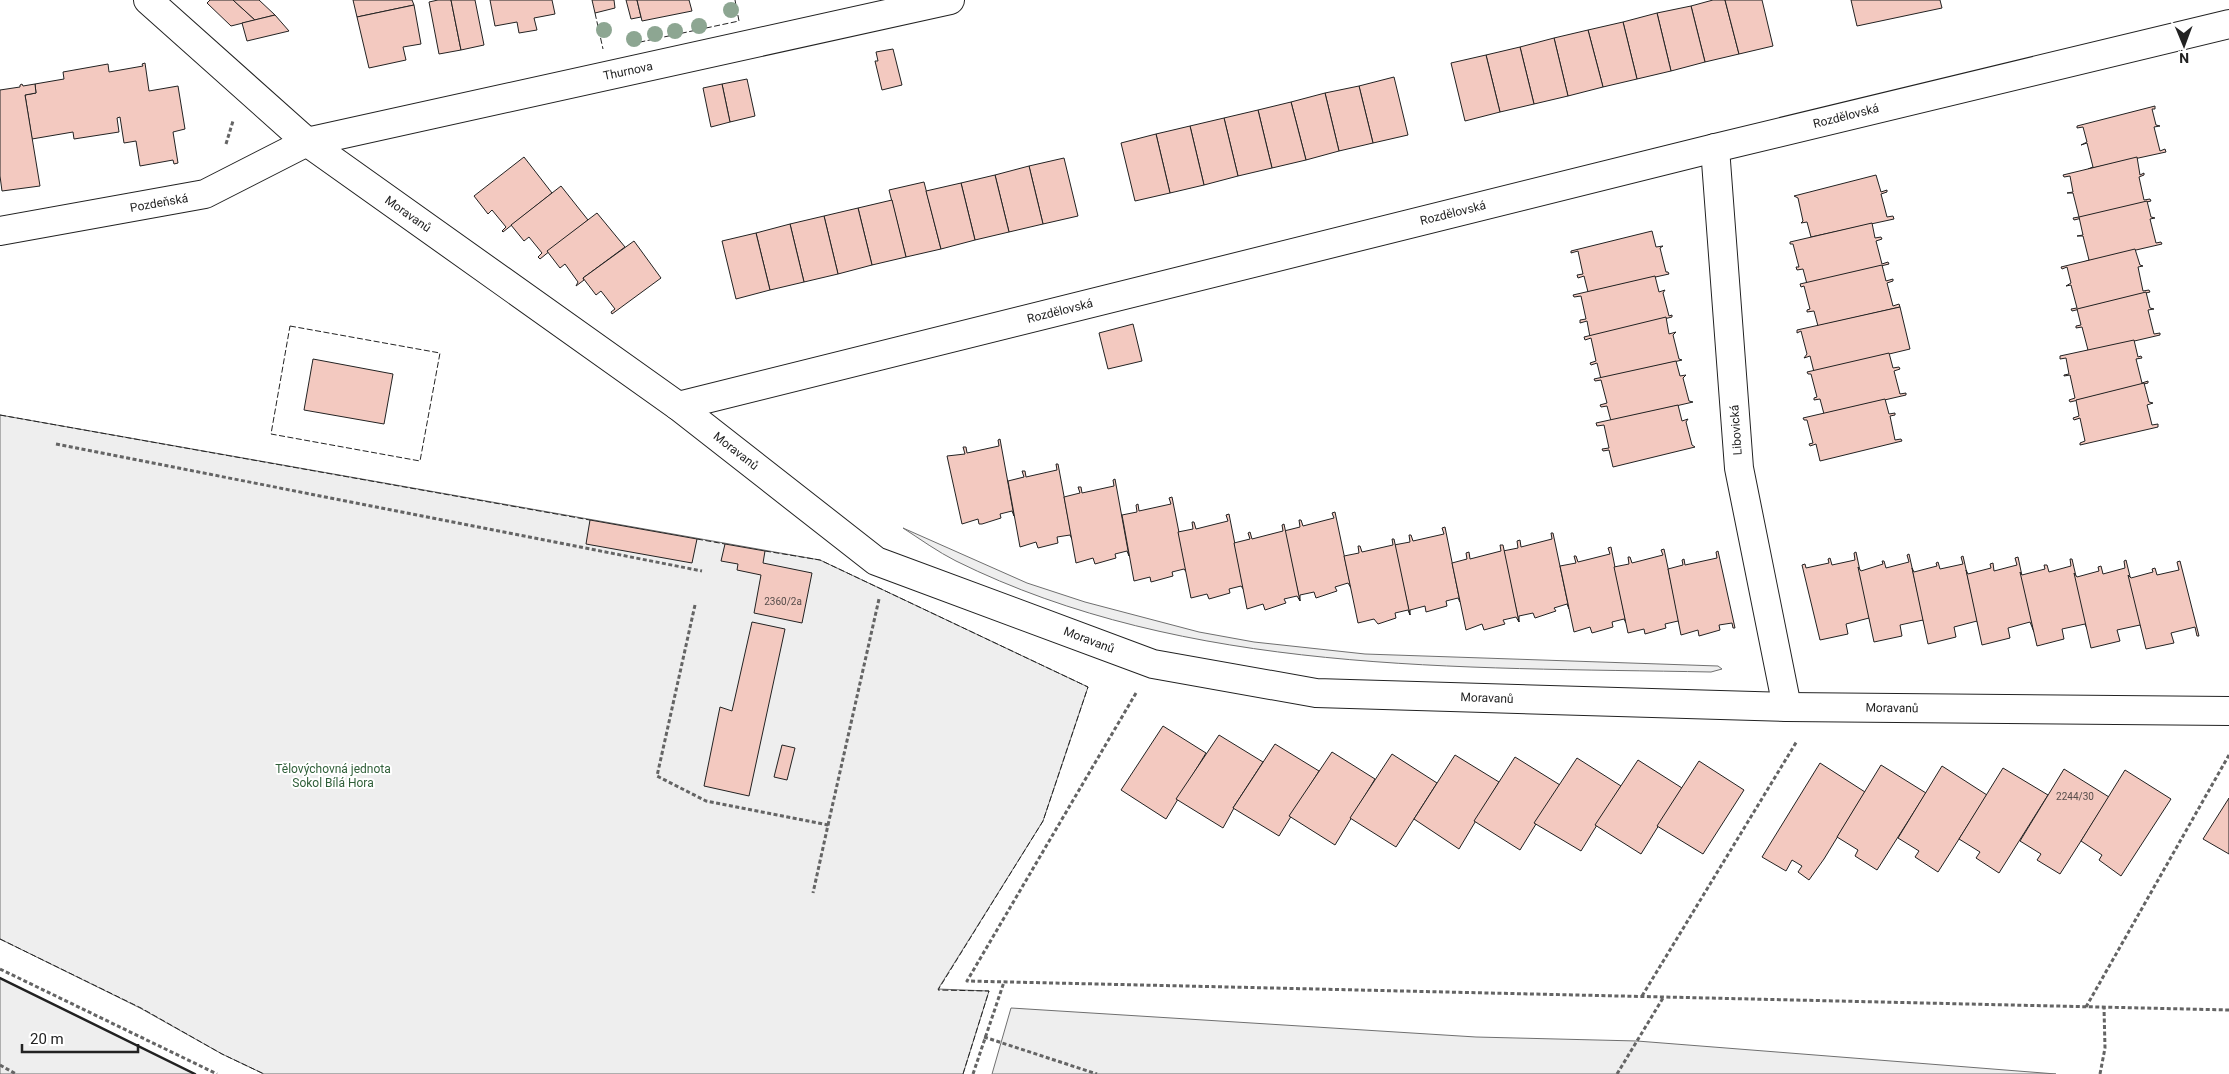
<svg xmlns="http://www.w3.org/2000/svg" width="2229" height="1074" font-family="Roboto,sans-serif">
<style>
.green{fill:#eee;stroke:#6f6f6f}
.building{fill:#f3c9c0;stroke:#222}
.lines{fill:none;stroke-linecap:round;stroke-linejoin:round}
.street-casing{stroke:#222;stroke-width:30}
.path{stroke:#646464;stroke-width:3;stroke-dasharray:4 2.5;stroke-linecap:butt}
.street{stroke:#fff;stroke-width:28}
.fence{stroke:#222;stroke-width:1;stroke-dasharray:6 2.5;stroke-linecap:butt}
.wall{stroke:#222;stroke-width:2.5}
.tree{fill:#8da692}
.labels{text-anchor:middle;stroke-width:4;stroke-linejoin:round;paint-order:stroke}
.number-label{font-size:10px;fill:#564c4a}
.street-label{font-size:12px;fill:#222;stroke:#fff}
.park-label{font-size:12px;fill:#2f5e38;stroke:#fff}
</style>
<rect width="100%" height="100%" fill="#fff"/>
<g class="green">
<path d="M 0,415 L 820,560 L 1088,687 L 1043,821 L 938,989 L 989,991 L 963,1074 L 264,1074 L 222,1054 L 140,1008 L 0,939 Z"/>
<path d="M 903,528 L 1027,583 L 1085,602 L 1199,632 L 1254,642 L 1365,654 L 1718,666 L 1722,669 L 1711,672 C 1460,667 1186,675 956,561 C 938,552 920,539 903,528 Z"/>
<path d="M 0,978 L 195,1074 L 0,1074 Z"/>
<path d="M 1011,1008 L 1476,1037 L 1637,1041 L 2056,1074 L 992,1074 Z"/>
</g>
<g class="building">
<path d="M 210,0 L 233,0 L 255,20 L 231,26 L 207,3 Z"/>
<path d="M 233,0 L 259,0 L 275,15 L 255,20 Z"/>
<path d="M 353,0 L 412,0 L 414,5 L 357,17 Z"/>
<path d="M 438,0 L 451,0 L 461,50 L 439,54 L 429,2 Z"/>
<path d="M 451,0 L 475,0 L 484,45 L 461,50 Z"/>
<path d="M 490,0 L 552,0 L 555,14 L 534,18 L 537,30 L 519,33 L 517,22 L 495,26 Z"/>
<path d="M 592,0 L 614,0 L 615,8 L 595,13 Z"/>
<path d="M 626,0 L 637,0 L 641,17 L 631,19 Z"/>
<path d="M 637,0 L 689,0 L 692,11 L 642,21 Z"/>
<path d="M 1713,0 L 1725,0 L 1739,54 L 1705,62 L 1691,6 Z"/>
<path d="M 1725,0 L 1762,0 L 1773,46 L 1739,54 Z"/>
<path d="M 1851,0 L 1940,0 L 1942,8 L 1857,26 Z"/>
<path d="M 414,5 L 421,44 L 403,47 L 406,60 L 369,68 L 357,17 Z"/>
<path d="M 1691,6 L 1705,62 L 1671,71 L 1657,13 Z"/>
<path d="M 1657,13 L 1671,71 L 1637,79 L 1623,22 Z"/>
<path d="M 275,15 L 289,31 L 247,41 L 242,23 Z"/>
<path d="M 1623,22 L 1637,79 L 1603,87 L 1588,30 Z"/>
<path d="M 1588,30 L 1603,87 L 1568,96 L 1554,38 Z"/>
<path d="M 1554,38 L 1568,96 L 1534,104 L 1520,47 Z"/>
<path d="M 1520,47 L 1534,104 L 1500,112 L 1486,55 Z"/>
<path d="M 893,49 L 902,85 L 882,90 L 875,61 L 878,61 L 876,52 Z"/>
<path d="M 1486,55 L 1500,112 L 1465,121 L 1451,63 Z"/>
<path d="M 145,63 L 149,91 L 178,86 L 185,129 L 173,132 L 178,163 L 174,164 L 173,160 L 140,166 L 136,141 L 124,143 L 120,117 L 117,118 L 119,132 L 74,139 L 73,132 L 32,139 L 25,95 L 36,93 L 35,84 L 64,79 L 63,72 L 108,64 L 109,72 L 143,66 L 142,64 Z"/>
<path d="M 1394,77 L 1408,135 L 1373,143 L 1359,86 Z"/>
<path d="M 747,79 L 755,116 L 730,122 L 722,84 Z"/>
<path d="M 22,84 L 23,86 L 35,84 L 36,93 L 25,95 L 40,186 L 2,191 L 0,176 L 0,90 L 20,87 L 20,85 Z"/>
<path d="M 722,84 L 730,122 L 711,127 L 703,88 Z"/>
<path d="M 1359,86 L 1373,143 L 1339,151 L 1325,93 Z"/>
<path d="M 1325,93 L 1339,151 L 1306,160 L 1291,102 Z"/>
<path d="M 1291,102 L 1306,160 L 1272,168 L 1258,110 Z"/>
<path d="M 2155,106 L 2155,109 L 2152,109 L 2156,125 L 2160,126 L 2154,127 L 2160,151 L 2165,149 L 2166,152 L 2088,169 L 2093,167 L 2087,143 L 2081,145 L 2087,142 L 2083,127 L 2077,128 L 2077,126 Z"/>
<path d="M 1258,110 L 1272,168 L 1238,176 L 1224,118 Z"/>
<path d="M 1224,118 L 1238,176 L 1204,185 L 1190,126 Z"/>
<path d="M 1190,126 L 1204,185 L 1170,193 L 1156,134 Z"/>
<path d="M 1156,134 L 1170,193 L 1135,201 L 1121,143 Z"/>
<path d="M 524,157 L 552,193 L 503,232 L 502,231 L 506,227 L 492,210 L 488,214 L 474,196 Z"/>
<path d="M 2137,157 L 2140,175 L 2144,173 L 2144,175 L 2139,177 L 2144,200 L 2150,199 L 2151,201 L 2074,220 L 2073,218 L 2079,217 L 2073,193 L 2067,193 L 2073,192 L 2070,176 L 2064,177 L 2063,175 Z"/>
<path d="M 1064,158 L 1078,216 L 1043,224 L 1029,166 Z"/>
<path d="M 1029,166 L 1043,224 L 1009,232 L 995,175 Z"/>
<path d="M 995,175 L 1009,232 L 975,240 L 961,183 Z"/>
<path d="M 1876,175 L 1881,192 L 1887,190 L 1887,192 L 1881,194 L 1887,217 L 1893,216 L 1894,219 L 1811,237 L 1807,222 L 1801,223 L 1803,221 L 1798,198 L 1794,196 Z"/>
<path d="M 924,182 L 941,249 L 906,257 L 889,190 Z"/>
<path d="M 961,183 L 975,240 L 941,249 L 926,191 Z"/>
<path d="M 561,186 L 588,220 L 540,259 L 538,257 L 542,253 L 529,237 L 524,241 L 511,225 Z"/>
<path d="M 892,200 L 906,257 L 872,265 L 858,208 Z"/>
<path d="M 2147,201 L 2151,217 L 2155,218 L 2150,219 L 2156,243 L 2161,242 L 2162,244 L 2084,262 L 2089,260 L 2083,236 L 2077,236 L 2083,235 L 2079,217 Z"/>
<path d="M 858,208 L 872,265 L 838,274 L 824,216 Z"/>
<path d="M 597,213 L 625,247 L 583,278 L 584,280 L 576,286 L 578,282 L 565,264 L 560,268 L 547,251 Z"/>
<path d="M 824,216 L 838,274 L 804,282 L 790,224 Z"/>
<path d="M 1872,223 L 1875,238 L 1881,237 L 1882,239 L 1876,241 L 1882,264 L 1888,262 L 1889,264 L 1807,284 L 1803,269 L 1797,270 L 1796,267 L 1799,267 L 1793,244 L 1790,244 L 1790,242 Z"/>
<path d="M 790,224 L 804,282 L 770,290 L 756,233 Z"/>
<path d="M 1652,231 L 1656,247 L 1663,246 L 1660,248 L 1666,272 L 1668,272 L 1669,274 L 1588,292 L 1584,276 L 1578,278 L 1577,275 L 1583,274 L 1578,251 L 1571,253 L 1571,251 Z"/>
<path d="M 756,233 L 770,290 L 736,299 L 722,241 Z"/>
<path d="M 634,241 L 661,278 L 612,314 L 611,312 L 615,309 L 601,291 L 596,295 L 583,278 Z"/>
<path d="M 2135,249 L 2140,265 L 2143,266 L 2138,267 L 2143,291 L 2149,290 L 2150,292 L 2072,311 L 2071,309 L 2077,308 L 2071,285 L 2066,286 L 2071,283 L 2067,267 L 2062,269 L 2061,267 Z"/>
<path d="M 1882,265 L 1886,281 L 1893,279 L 1893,281 L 1887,283 L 1893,306 L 1899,304 L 1900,307 L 1818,326 L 1814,311 L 1807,312 L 1807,310 L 1810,309 L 1804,286 L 1801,287 L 1800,284 Z"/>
<path d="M 1655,276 L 1659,292 L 1665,290 L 1663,293 L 1669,316 L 1672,315 L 1672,317 L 1590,337 L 1587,321 L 1580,323 L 1580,320 L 1586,319 L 1581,296 L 1574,297 L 1573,295 Z"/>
<path d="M 2146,292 L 2150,308 L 2154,309 L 2148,310 L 2154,334 L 2160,333 L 2160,335 L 2083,353 L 2088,350 L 2082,327 L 2076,328 L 2076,326 L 2081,325 L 2077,309 Z"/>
<path d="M 1900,307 L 1910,349 L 1814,372 L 1810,356 L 1804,358 L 1807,354 L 1801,331 L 1797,333 L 1797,330 Z"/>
<path d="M 1666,317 L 1669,334 L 1676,332 L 1673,335 L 1679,359 L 1682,360 L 1601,379 L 1597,363 L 1591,365 L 1590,363 L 1596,361 L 1591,338 L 1585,340 L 1584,337 Z"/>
<path d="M 1133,324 L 1142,361 L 1108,369 L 1099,333 Z"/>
<path d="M 2134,340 L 2138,357 L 2141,356 L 2142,358 L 2136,359 L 2142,383 L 2148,381 L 2148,383 L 2070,402 L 2069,400 L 2075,398 L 2070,375 L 2064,376 L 2064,375 L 2069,374 L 2066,358 L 2060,359 L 2060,356 Z"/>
<path d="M 1889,353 L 1893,368 L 1899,367 L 1900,369 L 1894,371 L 1900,394 L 1906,393 L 1906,395 L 1824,414 L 1820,399 L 1814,400 L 1814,398 L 1817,397 L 1811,374 L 1808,374 L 1807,372 Z"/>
<path d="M 313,359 L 393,374 L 384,424 L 304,410 Z"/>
<path d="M 1676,361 L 1680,376 L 1686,375 L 1683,378 L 1689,401 L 1693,402 L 1611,421 L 1607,406 L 1601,407 L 1600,405 L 1607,403 L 1601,380 L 1595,381 L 1594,379 Z"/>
<path d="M 2144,383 L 2149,402 L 2153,403 L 2147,405 L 2152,425 L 2158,424 L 2158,427 L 2080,445 L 2080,443 L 2085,441 L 2080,418 L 2074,420 L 2073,418 L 2079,416 L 2076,400 Z"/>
<path d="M 1885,399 L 1889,414 L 1895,413 L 1895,415 L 1890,416 L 1895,440 L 1901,439 L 1902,441 L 1820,461 L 1816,444 L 1810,446 L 1809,444 L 1813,443 L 1807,420 L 1804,420 L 1803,418 Z"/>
<path d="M 1678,405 L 1682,421 L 1688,419 L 1686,422 L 1692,445 L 1695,447 L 1613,467 L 1609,450 L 1603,451 L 1602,449 L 1609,448 L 1604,425 L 1597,426 L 1596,423 Z"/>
<path d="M 1000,439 L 1014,516 L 1012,511 L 1000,514 L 1001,518 L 982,524 L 979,524 L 978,519 L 962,524 L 947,456 L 965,454 L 963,447 L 966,447 L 967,453 L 999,446 L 998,440 Z"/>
<path d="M 1056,464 L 1058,464 L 1072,539 L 1070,535 L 1057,537 L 1058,543 L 1038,548 L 1036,542 L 1020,547 L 1008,481 L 1024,477 L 1022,471 L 1025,471 L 1026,477 L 1057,470 Z"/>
<path d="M 1115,479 L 1129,556 L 1127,551 L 1115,554 L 1116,558 L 1095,564 L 1093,558 L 1076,563 L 1064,497 L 1080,493 L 1078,487 L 1081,487 L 1082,493 L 1114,486 L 1113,480 Z"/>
<path d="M 1172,497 L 1187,573 L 1184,569 L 1172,572 L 1173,576 L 1151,582 L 1150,577 L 1134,581 L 1122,515 L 1137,512 L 1136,505 L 1138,504 L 1139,511 L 1171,504 L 1169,498 Z"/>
<path d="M 1335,512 L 1351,588 L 1348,583 L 1335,587 L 1337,591 L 1316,598 L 1314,592 L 1300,595 L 1300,601 L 1284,531 L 1300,527 L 1299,520 L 1301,520 L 1303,526 L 1334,518 L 1332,513 Z"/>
<path d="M 1229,514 L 1244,590 L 1241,586 L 1229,589 L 1230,593 L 1209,599 L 1207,594 L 1191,598 L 1178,532 L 1193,529 L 1192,522 L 1194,522 L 1196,529 L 1228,521 L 1226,515 Z"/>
<path d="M 590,520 L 697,539 L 692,563 L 586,544 Z"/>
<path d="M 1284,524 L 1300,601 L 1297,596 L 1284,599 L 1286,603 L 1265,610 L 1263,604 L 1247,609 L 1234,543 L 1250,539 L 1248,533 L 1250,532 L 1252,539 L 1283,531 L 1282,525 Z"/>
<path d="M 1445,527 L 1460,602 L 1458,598 L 1446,601 L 1447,606 L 1426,612 L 1425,606 L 1410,610 L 1410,615 L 1394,545 L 1410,542 L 1409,535 L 1411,535 L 1413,541 L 1444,534 L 1442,528 Z"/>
<path d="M 1551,533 L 1553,533 L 1569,609 L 1567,604 L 1554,608 L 1556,611 L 1535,618 L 1533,613 L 1519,616 L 1519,622 L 1503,551 L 1518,548 L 1517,541 L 1520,540 L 1521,547 L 1552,539 Z"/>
<path d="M 1392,539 L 1394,539 L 1410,615 L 1408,610 L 1395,613 L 1396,618 L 1378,624 L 1374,619 L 1358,623 L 1344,556 L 1359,553 L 1358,546 L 1360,546 L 1362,552 L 1393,545 Z"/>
<path d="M 725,544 L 765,551 L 763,563 L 812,573 L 802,623 L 754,613 L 761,575 L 737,570 L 738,564 L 721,561 Z"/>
<path d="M 1500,545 L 1503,545 L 1519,622 L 1516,617 L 1503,620 L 1505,624 L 1484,630 L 1482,624 L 1466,630 L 1452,563 L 1467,559 L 1466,553 L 1469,552 L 1470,559 L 1501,551 Z"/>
<path d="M 1611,547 L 1626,623 L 1624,619 L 1612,622 L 1613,627 L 1592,633 L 1590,627 L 1574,632 L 1560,566 L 1576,563 L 1574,556 L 1576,556 L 1578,562 L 1610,554 L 1608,548 Z"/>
<path d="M 1664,549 L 1680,625 L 1678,621 L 1665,624 L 1666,628 L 1645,634 L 1644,629 L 1628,633 L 1614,567 L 1629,564 L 1628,557 L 1630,557 L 1632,563 L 1663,555 L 1661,550 Z"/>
<path d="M 1718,551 L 1735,628 L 1733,628 L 1732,623 L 1719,625 L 1720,630 L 1699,636 L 1698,630 L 1681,635 L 1668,569 L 1683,565 L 1682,560 L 1684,559 L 1685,565 L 1717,558 L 1716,552 Z"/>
<path d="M 1856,552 L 1872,627 L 1869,618 L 1846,624 L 1848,634 L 1820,640 L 1802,565 L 1805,564 L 1806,568 L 1829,563 L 1828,559 L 1830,558 L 1832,565 L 1855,560 L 1854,553 Z"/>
<path d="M 1909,554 L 1926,630 L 1923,620 L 1900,625 L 1902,636 L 1874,642 L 1858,567 L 1861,571 L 1883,564 L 1882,561 L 1884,561 L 1886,568 L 1909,562 L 1907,555 Z"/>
<path d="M 1963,556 L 1980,631 L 1977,621 L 1954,627 L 1956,637 L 1928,644 L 1912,568 L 1914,572 L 1937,566 L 1936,563 L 1938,562 L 1940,569 L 1963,564 L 1961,557 Z"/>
<path d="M 2018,557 L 2034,632 L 2030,622 L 2008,628 L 2010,638 L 1982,645 L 1966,570 L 1968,574 L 1991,568 L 1990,564 L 1993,563 L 1994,571 L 2017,565 L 2015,558 Z"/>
<path d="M 2070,559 L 2072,559 L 2089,633 L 2085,624 L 2062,629 L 2064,639 L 2037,646 L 2020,572 L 2022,575 L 2045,569 L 2044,565 L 2047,565 L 2049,572 L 2071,566 Z"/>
<path d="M 2126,560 L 2144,634 L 2140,625 L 2117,630 L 2120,641 L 2091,648 L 2074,573 L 2077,577 L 2099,571 L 2098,567 L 2101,566 L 2103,574 L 2125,568 L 2124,561 Z"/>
<path d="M 2180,561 L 2199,636 L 2197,636 L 2195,627 L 2171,633 L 2174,643 L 2146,649 L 2128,575 L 2131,578 L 2153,572 L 2152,569 L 2155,568 L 2157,575 L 2179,570 L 2177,562 Z"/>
<path d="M 752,622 L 785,629 L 749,796 L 704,786 L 720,707 L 732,711 Z"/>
<path d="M 1163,726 L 1206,753 L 1166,819 L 1121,790 Z"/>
<path d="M 1219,735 L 1263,762 L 1233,808 L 1234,808 L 1223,828 L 1176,799 Z"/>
<path d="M 1275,744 L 1319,771 L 1279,836 L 1233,808 Z"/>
<path d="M 782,745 L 795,748 L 787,780 L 774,777 Z"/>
<path d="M 1332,752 L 1375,779 L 1335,845 L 1289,816 Z"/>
<path d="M 1392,754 L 1437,783 L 1396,847 L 1350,818 Z"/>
<path d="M 1455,755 L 1499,782 L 1459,849 L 1414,819 Z"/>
<path d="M 1515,757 L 1560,785 L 1520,850 L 1474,821 Z"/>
<path d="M 1577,758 L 1621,786 L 1581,851 L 1534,823 Z"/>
<path d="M 1638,760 L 1682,788 L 1641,854 L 1595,825 Z"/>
<path d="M 1699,761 L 1744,790 L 1703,854 L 1657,826 Z"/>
<path d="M 1820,763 L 1865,792 L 1824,859 L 1809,880 L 1798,872 L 1802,866 L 1792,860 L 1786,871 L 1762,857 Z"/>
<path d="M 1881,765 L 1926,793 L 1877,870 L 1855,856 L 1858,850 L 1837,837 Z"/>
<path d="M 1942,766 L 1987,795 L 1938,872 L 1915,857 L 1919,851 L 1898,838 Z"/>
<path d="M 2003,768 L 2048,795 L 1999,873 L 1976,858 L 1980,852 L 1959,839 Z"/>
<path d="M 2064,769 L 2109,797 L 2060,874 L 2037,860 L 2041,854 L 2020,841 Z"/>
<path d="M 2125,770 L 2171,799 L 2121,876 L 2099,860 L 2102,855 L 2081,841 Z"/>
<path d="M 2229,798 L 2229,854 L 2203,839 Z"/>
</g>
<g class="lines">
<g class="street-casing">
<g id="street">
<path d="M 148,0 L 307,142 L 678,406 L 876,561 L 1153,664 L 1316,693 L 1787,707 L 2229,711"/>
<path d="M 1715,148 L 1739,468 L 1787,707"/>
<path d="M 0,231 L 205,194 L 307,142 L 950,0"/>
<path d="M 678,406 L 1715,148 L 2229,24"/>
</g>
</g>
<g class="path">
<path d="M 226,144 L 233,121"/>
<path d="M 56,444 L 702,571"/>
<path d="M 695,605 L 657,776 L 706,801 L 828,825 L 813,893"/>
<path d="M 1136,693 L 967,981 L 2229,1010"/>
<path d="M 828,825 L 879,599"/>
<path d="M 0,969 L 217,1074"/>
<path d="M 1642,996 L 1797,741"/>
<path d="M 2086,1007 L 2229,755"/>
<path d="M 984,1037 L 1097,1074"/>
<path d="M 0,1065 L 16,1074"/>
<path d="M 973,1074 L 1004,982"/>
<path d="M 1617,1074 L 1663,998"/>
<path d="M 2100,1074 L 2105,1048 L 2104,1008"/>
</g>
<use href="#street" class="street"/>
<g class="fence">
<path d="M 595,13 L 603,49"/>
<path d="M 631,44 L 739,21 L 735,0"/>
<path d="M 290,326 L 440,353 L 420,461 L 271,434 Z"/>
<path d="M 0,415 L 590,520"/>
<path d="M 697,539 L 725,544"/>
<path d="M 765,551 L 820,560 L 1088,687 L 1043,821 L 938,990 L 989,991 L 963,1074"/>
<path d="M 0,939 L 141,1008 L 222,1054 L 264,1074"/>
</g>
<path class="wall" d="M 0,978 L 195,1074"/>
</g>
<g class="tree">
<circle cx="731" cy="10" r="8"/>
<circle cx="699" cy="26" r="8"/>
<circle cx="604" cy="30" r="8"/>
<circle cx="675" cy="31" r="8"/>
<circle cx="655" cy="34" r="8"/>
<circle cx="634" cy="39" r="8"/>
</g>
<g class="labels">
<g class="number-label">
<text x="783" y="605">2360/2a</text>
<text x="2075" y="800">2244/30</text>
</g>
<g class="street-label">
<text transform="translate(628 71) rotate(-12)" y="4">Thurnova</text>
<text transform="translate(1846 116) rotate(-14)" y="4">Rozdělovská</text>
<text transform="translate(159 203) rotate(-10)" y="4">Pozdeňská</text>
<text transform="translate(1453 213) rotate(-14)" y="4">Rozdělovská</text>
<text transform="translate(408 214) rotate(35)" y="4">Moravanů</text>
<text transform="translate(1060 311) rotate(-14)" y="4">Rozdělovská</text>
<text transform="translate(1736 430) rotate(-94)" y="4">Libovická</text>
<text transform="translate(736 451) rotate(38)" y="4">Moravanů</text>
<text transform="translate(1089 640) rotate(21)" y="4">Moravanů</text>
<text transform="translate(1487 698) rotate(2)" y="4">Moravanů</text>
<text transform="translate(1892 708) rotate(1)" y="4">Moravanů</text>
</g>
<g class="park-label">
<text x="333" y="773">Tělovýchovná jednota<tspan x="333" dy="14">Sokol Bílá Hora</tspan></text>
</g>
</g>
<g transform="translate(2184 45) rotate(179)" stroke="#ffffff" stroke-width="4" paint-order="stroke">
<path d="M0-4L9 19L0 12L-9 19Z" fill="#222222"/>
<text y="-8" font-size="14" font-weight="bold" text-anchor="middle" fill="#222222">N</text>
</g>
<path d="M22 1044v8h116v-8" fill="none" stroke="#222222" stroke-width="2.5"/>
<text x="30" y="1044" font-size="15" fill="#222222" stroke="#ffffff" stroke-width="4" paint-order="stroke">20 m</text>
</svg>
